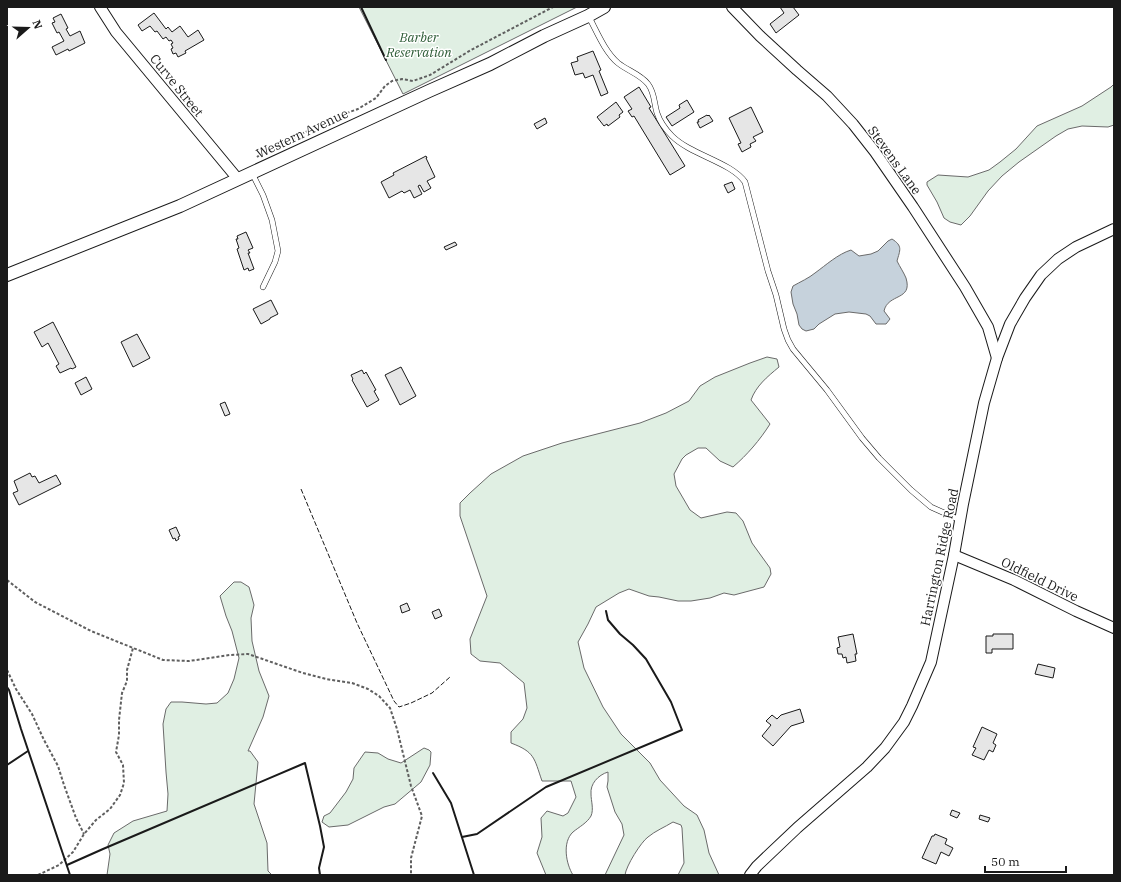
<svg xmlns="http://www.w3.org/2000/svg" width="1121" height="882" font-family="'IBM Plex Serif',serif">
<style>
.green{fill:#e0efe3;stroke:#6a6a6a}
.water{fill:#c6d2dc;stroke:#6a6a6a}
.building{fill:#e6e6e6;stroke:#1a1a1a}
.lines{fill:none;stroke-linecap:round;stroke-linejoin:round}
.service-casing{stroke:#1a1a1a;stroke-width:6}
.minor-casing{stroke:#1a1a1a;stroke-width:12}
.tertiary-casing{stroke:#1a1a1a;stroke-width:14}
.path{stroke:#5f5f5f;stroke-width:2;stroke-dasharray:3 2;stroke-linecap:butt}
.service{stroke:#fff;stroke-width:5}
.minor{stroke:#fff;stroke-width:10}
.tertiary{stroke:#fff;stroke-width:12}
.fence{stroke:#1a1a1a;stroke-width:1;stroke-dasharray:5 2;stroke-linecap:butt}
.wall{stroke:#1a1a1a;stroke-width:2}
.labels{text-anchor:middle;stroke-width:3;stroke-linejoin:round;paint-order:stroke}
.park-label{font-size:13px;font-style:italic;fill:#2b5a34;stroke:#fff}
.street-label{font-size:13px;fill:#1a1a1a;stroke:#fff}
</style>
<rect width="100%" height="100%" fill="#fff"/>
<g class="green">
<path d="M 359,7 L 577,7 L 403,94 Z"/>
<path d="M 1114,84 L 1114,125 L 1108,127 L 1082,126 L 1068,129 L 1056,136 L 1019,162 L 1002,176 L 988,191 L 970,216 L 961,225 L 950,222 L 944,218 L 937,202 L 927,185 L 927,182 L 938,175 L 968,177 L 989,170 L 1000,162 L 1016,149 L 1037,126 L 1082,106 L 1111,87 Z"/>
<path d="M 767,357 L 777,359 L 779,367 C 767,377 756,386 751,400 L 770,424 C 760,440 747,455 733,467 L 720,461 L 706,448 L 698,448 L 686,455 L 682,459 L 674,474 L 676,486 L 690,510 L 701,518 L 727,512 L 736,513 L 743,521 L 752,543 L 770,568 L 771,574 L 764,587 L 734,595 L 724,593 L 710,598 L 691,601 L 678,601 L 659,597 L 649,596 L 629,589 L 619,593 L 596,607 L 588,624 L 578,642 L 584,668 L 603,707 L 621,734 L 650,763 L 660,780 L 684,806 L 697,815 L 704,830 L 709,853 L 719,875 L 678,875 L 684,863 L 682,828 L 681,825 L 673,822 C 665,827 655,831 648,837 C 641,842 626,866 625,875 L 605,875 L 624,835 L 622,824 L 615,812 L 607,787 L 608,781 L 608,772 C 598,775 590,784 591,794 C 591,801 594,809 591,816 C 587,823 579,827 573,832 C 562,842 566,864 573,875 L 546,875 L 537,853 L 542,837 L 541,818 L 547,811 L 563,816 L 568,813 L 576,797 L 571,781 L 542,781 C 534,758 535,752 511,743 L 511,732 L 523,719 L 527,708 L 524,683 L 500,663 L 480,661 L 471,654 L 470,639 L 487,596 L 460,516 L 460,503 L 470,493 L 491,474 L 523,456 L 562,443 L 640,423 L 666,413 L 689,401 L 700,386 L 715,377 L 750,363 Z"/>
<path d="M 234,582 L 241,582 L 249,587 L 251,594 L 254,605 L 251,618 L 252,641 L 259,671 L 269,696 L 263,717 L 248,751 L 250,751 L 258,762 L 254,804 L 267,843 L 268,871 L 272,875 L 107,875 L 110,854 L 108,845 L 114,833 L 133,821 L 167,811 L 168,794 L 166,772 L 163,724 L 166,709 L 171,702 L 182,702 L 206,704 L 217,703 L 228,693 L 234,679 L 239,658 L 232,631 L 226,616 L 220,596 Z"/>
<path d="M 424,748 L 429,750 L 431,752 L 430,765 L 421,782 L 395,804 L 384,807 L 348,825 L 329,827 L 322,822 L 324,816 L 330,813 L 346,792 L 353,779 L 354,768 L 365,752 L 378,753 L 388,759 L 401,763 Z"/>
</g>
<path class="water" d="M 892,239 C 903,246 900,250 897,261 C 900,267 904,273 906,278 C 913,301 888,293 884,311 L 890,319 L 886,324 L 876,324 L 870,316 L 866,314 L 849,312 L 835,314 L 819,324 L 814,329 L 806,331 L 802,329 L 799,325 L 797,314 L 793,304 L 791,292 L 793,286 C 800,282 809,278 815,273 C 826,265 838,254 851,250 L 859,256 L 871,254 L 878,251 L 888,241 Z"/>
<g class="building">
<path d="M 780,7 L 793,7 L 799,15 L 776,33 L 770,24 L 784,13 Z"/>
<path d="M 154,13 L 166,29 L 168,27 L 172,32 L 180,26 L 188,37 L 198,30 L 204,40 L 185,51 L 186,53 L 178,57 L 176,53 L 173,54 L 171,49 L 173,48 L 171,44 L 173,43 L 171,40 L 169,41 L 166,37 L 163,39 L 157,31 L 155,32 L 150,26 L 142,31 L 138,25 Z"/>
<path d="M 61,14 L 68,28 L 66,29 L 70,36 L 80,31 L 85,43 L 69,51 L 68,49 L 56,55 L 52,47 L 64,41 L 59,32 L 57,33 L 52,23 L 55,22 L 53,18 Z"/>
<path d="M 593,51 L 601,70 L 599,71 L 608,93 L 601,96 L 593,75 L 585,78 L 583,73 L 575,75 L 571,63 L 578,61 L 577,57 Z"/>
<path d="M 639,87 L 651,107 L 649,108 L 685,166 L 670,175 L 634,116 L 632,117 L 628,111 L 632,109 L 624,97 Z"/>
<path d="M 687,100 L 694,112 L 672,126 L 666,117 L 680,108 L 679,105 Z"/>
<path d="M 616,102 L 623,112 L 619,115 L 620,117 L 608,126 L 607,124 L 604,126 L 597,117 Z"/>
<path d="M 751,107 L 763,132 L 753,137 L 756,141 L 750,144 L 751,147 L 742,152 L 738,144 L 741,143 L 729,118 Z"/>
<path d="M 707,115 L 708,116 L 709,115 L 713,121 L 700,128 L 697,122 L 699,122 L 698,120 Z"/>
<path d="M 545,118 L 547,123 L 537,129 L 534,124 Z"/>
<path d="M 426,156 L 427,158 L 426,158 L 435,177 L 427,181 L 431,188 L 424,192 L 420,185 L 418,186 L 422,194 L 414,198 L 410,190 L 404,193 L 402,191 L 389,198 L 381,182 L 394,175 L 393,173 Z"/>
<path d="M 732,182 L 735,189 L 728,193 L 724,185 Z"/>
<path d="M 246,232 L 253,248 L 248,250 L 250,253 L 248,253 L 254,269 L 249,271 L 248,268 L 244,270 L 237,249 L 239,248 L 236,239 L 238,239 L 237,236 Z"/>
<path d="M 455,242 L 457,245 L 446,250 L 444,247 Z"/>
<path d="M 271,300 L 278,314 L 270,318 L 270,319 L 261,324 L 253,309 Z"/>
<path d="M 53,322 L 76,367 L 72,369 L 71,368 L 60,373 L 56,366 L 59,364 L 48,343 L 42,347 L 34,332 Z"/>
<path d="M 137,334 L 150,358 L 133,367 L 121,342 Z"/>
<path d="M 401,367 L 416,396 L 400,405 L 385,375 Z"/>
<path d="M 362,370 L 364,374 L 366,372 L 376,390 L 374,391 L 379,400 L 367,407 L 352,380 L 353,379 L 351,375 Z"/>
<path d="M 86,377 L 92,389 L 81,395 L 75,383 Z"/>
<path d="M 225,402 L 230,414 L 225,416 L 220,404 Z"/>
<path d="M 30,473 L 32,477 L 35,476 L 39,483 L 56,475 L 61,484 L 19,505 L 13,493 L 18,491 L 14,481 Z"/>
<path d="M 176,527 L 180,536 L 178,537 L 179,539 L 176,541 L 175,538 L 173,539 L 169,530 Z"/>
<path d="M 407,603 L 410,610 L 402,613 L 400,606 Z"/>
<path d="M 439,609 L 442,616 L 435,619 L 432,612 Z"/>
<path d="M 853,634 L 857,654 L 855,654 L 856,661 L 847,663 L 846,657 L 843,658 L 842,654 L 838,654 L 837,648 L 840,647 L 838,637 Z"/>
<path d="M 993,634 L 1013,634 L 1013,649 L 992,649 L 992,653 L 986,653 L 986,636 L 993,636 Z"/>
<path d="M 1038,664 L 1055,668 L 1053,678 L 1035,674 Z"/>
<path d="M 800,709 L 804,722 L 791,726 L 773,746 L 762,736 L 771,725 L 766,721 L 772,715 L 777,719 L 781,715 Z"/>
<path d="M 982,727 L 997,734 L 993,743 L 996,745 L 993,752 L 989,750 L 984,760 L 972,755 L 976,748 L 973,747 Z"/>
<path d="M 952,810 L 960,813 L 957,818 L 950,815 Z"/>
<path d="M 980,815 L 990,818 L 988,822 L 979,819 Z"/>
<path d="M 935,834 L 947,839 L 945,844 L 953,848 L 949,856 L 941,852 L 936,864 L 922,858 L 932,836 L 934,836 Z"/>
</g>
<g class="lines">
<g class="service-casing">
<g id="service">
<path d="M 589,17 C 597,32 605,52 618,63 C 628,71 640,74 648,84 C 655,93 654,104 657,113 C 660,122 666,130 672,136 C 691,155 731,162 745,182 L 768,271 L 776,295 L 784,329 L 788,340 L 793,349 L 827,390 L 862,438 L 879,458 L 911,490 L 931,507 L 960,520"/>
<path d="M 252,173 L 263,195 L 272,220 L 278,251 L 275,262 L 263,287"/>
</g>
</g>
<g class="minor-casing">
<g id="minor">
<path d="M 100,7 L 116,32 L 237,178"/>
<path d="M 732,7 L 760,36 L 797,70 L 827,96 L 853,124 L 875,152 L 913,207 L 965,287 L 988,327 L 997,358"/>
<path d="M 954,555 L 1014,580 L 1076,611 L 1114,628"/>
<path d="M 750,875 L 757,866 L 797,828 L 867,767 L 885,748 L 904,722 L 912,706 L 931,662 L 954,555 L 963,504 L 984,403 L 997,358 L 1010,324 L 1025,298 L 1041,275 L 1058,259 L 1076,247 L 1114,229"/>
</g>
</g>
<g class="tertiary-casing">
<path id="tertiary" d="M 7,275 L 180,206 L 429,91 L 490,64 L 544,36 L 588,16 L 604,7"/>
</g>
<g class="path">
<path d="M 257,157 L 264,152 L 316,127 L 330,119 L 358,109 L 376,98 L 385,86 L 392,81 L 402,79 L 413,81 L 430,75 L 471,50 L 553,7"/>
<path d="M 7,580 L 35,602 L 91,631 L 163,660 L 189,661 L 230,655 L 248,654 L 303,673 L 326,679 L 352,683 L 368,689 L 379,696 L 390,708 L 397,729 L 411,786 L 422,816 L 411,858 L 411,875"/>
<path d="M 7,670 L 16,689 L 32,714 L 44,740 L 58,766 L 64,785 L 76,818 L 84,834"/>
<path d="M 38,875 L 59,865 L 73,852 L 84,834 L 96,820 L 110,809 L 120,795 L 124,783 L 123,765 L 116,752 L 119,735 L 119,720 L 122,693 L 127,681 L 127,670 L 133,648"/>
</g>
<use href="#service" class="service"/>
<use href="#minor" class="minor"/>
<use href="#tertiary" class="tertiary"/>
<path class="fence" d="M 301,489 L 357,623 L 394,701 L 399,707 L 411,703 L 432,693 L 450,677"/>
<g class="wall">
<path d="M 361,7 L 386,60"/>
<path d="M 7,687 L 9,690 L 21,729 L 70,875"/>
<path d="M 7,765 L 28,751"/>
<path d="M 433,773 L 451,803 L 474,875"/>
<path d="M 462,837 L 477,834 L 546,787 L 682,730 L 671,702 L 646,659 L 633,645 L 620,634 L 608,620 L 606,611"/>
<path d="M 67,865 L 103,849 L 305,763 L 320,826 L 324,847 L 319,868 L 320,875"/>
</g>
</g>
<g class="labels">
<g class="park-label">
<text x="419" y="42">Barber<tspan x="419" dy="15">Reservation</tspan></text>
</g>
<g class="street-label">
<text transform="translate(177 85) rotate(51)" y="5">Curve Street</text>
<text transform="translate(302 133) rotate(-25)" y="5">Western Avenue</text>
<text transform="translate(895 160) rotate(54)" y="5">Stevens Lane</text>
<text transform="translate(939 557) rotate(-78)" y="5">Harrington Ridge Road</text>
<text transform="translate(1040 579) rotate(26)" y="5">Oldfield Drive</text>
</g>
</g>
<rect width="1121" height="882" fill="none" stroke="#1a1a1a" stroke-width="16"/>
<g transform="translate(28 28) rotate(70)" stroke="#ffffff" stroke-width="3" paint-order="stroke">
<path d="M0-3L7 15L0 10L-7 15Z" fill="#1a1a1a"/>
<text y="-6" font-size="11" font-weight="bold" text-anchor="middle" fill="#1a1a1a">N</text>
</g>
<path d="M985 866v6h81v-6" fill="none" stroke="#1a1a1a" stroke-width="2"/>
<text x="991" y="866" font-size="12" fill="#1a1a1a" stroke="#ffffff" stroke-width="3" paint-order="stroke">50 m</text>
</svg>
